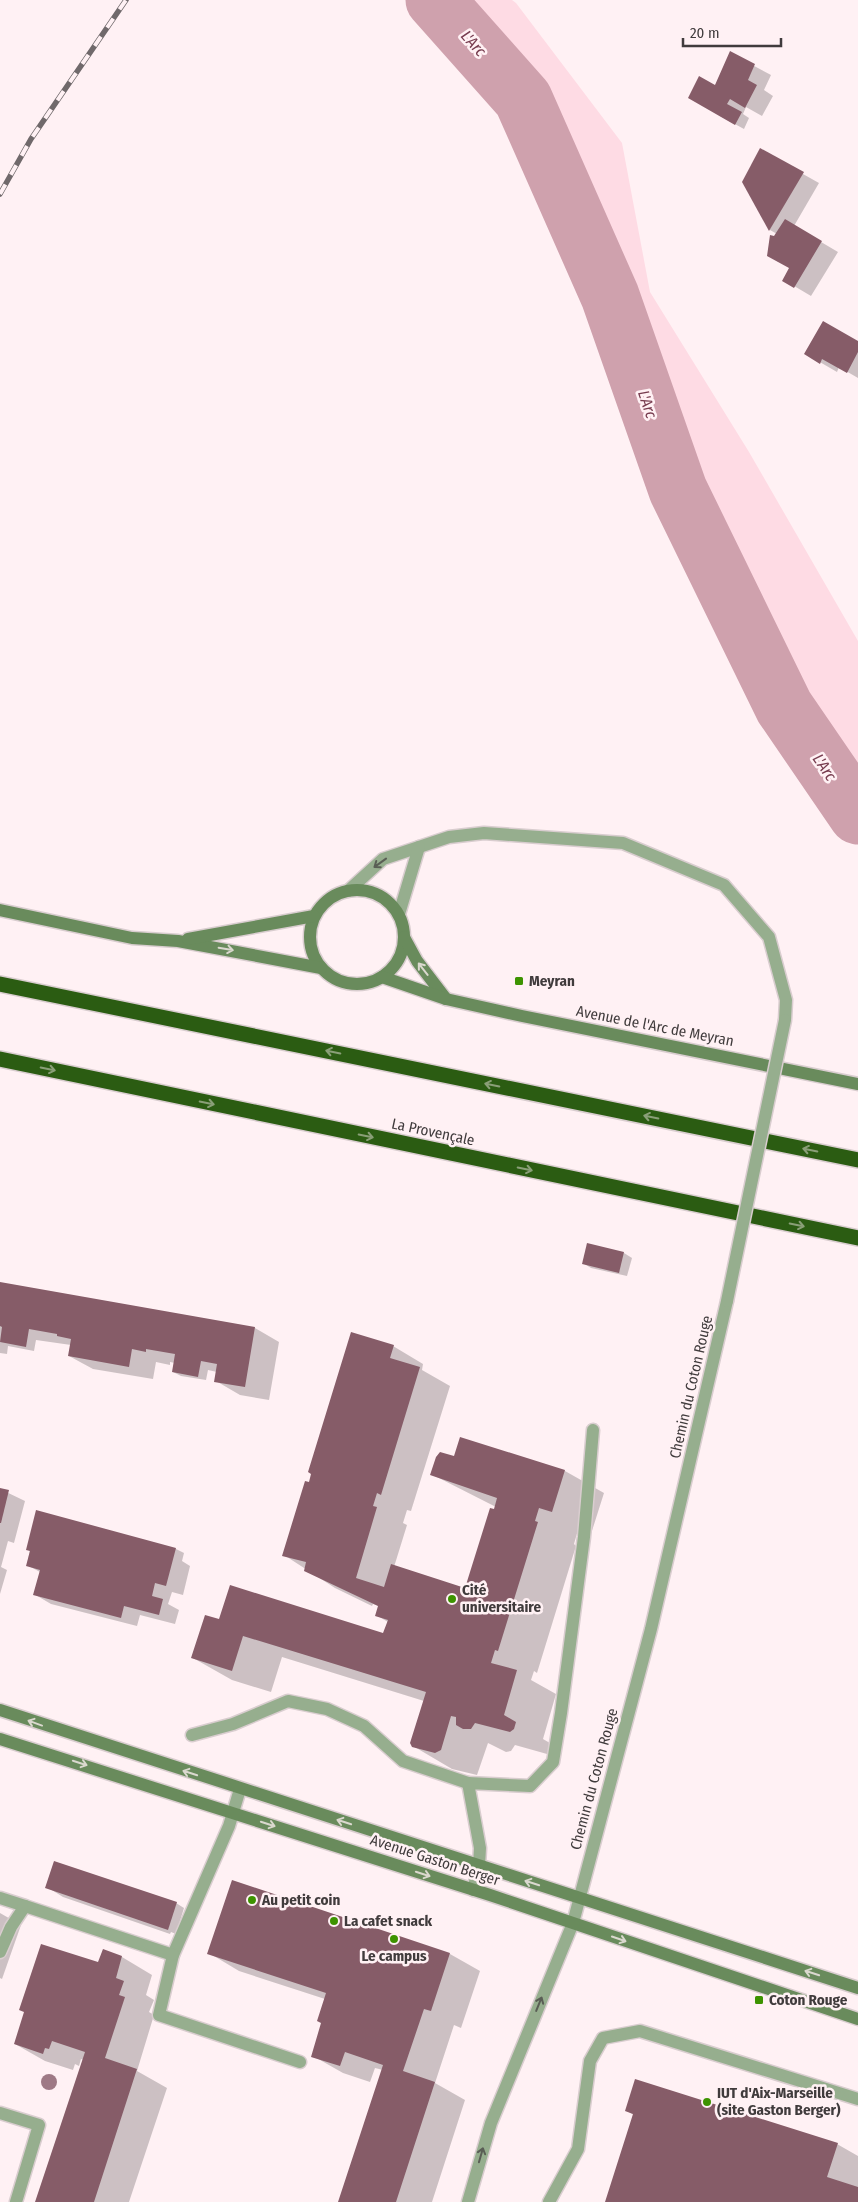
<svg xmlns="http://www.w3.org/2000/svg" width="858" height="2202" font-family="'Fira Sans Condensed',sans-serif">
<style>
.green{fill:#fedbe4}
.shadow{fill:#0003}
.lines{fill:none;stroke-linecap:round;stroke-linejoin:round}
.river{stroke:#cfa1ad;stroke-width:59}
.building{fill:#865c68}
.service-casing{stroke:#d9cdcf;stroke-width:15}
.minor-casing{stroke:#d9cdcf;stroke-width:15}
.secondary-casing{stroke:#d9cdcf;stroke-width:15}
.motorway-casing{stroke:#d9cdcf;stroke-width:18}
.service{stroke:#96ae8e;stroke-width:12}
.minor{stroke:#96ae8e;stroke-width:12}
.secondary{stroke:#698b5c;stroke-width:12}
.motorway{stroke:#2b5c12;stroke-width:15}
.rail-casing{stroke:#70696b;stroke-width:5.5}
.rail{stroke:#fff1f4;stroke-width:4;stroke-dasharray:11;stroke-linecap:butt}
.minor-bridge-casing{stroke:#d9cdcf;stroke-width:15;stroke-linecap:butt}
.minor-bridge{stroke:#96ae8e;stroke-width:12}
.tree{fill:#9e7985}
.oneway{stroke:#5a5e55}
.oneway2{stroke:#dad8ce}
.oneway3{stroke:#8a9f78}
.poi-dot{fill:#3d9300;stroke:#fff1f4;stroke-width:2}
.labels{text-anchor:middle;stroke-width:5;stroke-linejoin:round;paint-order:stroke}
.poi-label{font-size:15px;font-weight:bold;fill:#403b3c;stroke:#fff1f4;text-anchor:start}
.street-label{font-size:15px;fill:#403b3c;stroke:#fff1f4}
.water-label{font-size:16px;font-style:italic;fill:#773c4f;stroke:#fff1f4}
</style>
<rect width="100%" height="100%" fill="#fff1f4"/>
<path class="green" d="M 435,0 L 512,0 L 516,3 L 622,143 L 650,292 L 749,452 L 858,641 L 858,815 L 784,707 L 678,490 L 610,296 L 523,99 Z"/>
<g class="shadow">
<path d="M 730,53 L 771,75 L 764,90 L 773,96 L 762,116 L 746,107 L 743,114 L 749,118 L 744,129 L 720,116 L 715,86 Z"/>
<path d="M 760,150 L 819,183 L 794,226 L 838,252 L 811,296 L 784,280 L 791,268 L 775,238 L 777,234 L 770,230 L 744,182 Z"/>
<path d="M 858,342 L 858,378 L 839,367 L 837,372 L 806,354 Z"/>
<path d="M 588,1244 L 624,1253 L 632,1258 L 627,1276 L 591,1268 L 583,1263 Z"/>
<path d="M 0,1284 L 255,1328 L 279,1342 L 269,1400 L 240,1395 L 216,1381 L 217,1372 L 208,1370 L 206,1380 L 181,1376 L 173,1372 L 175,1363 L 170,1362 L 170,1365 L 156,1362 L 153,1379 L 93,1369 L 69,1356 L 71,1345 L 36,1340 L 34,1351 L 8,1346 L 7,1354 L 0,1353 Z"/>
<path d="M 393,1346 L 423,1364 L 422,1370 L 450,1386 L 411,1511 L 407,1510 L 403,1523 L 407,1525 L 394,1567 L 466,1589 L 496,1507 L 431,1474 L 453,1457 L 565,1471 L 604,1493 L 591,1534 L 578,1530 L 574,1544 L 576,1546 L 537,1673 L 534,1671 L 531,1680 L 556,1694 L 543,1739 L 555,1746 L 553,1751 L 547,1754 L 515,1745 L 511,1751 L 506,1752 L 488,1743 L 477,1775 L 452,1769 L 413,1746 L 424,1701 L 282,1657 L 271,1692 L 232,1680 L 193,1658 L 220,1621 L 384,1635 L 388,1622 L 376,1615 L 379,1606 L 373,1604 L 372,1606 L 335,1588 L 284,1555 L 309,1483 Z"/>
<path d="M 0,1489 L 25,1501 L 14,1543 L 8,1541 L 1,1567 L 7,1570 L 0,1594 Z"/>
<path d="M 37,1512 L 176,1549 L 184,1553 L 182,1561 L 190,1566 L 183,1595 L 172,1592 L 168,1604 L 179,1610 L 175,1624 L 140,1615 L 137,1626 L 51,1604 L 34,1594 L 40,1572 L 27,1565 Z"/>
<path d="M 47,1887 L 176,1903 L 184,1908 L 176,1934 L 171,1932 L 170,1934 L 63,1897 Z"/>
<path d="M 0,1913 L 21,1925 L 2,1979 L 0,1978 Z"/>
<path d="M 103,1950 L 122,1957 L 152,1975 L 146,1995 L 154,2000 L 149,2012 L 154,2015 L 137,2071 L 167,2088 L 129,2202 L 37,2202 L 84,2060 L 81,2059 L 79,2066 L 75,2064 L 73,2070 L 45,2061 L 15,2044 L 99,1963 Z"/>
<path d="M 209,1953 L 450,1954 L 480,1971 L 461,2028 L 454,2025 L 435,2083 L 465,2100 L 432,2202 L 339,2202 L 383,2070 L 375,2068 L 370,2082 L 343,2073 L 313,2056 L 322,2023 L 325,1999 L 239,1971 Z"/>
<path d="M 627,2111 L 837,2144 L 858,2156 L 858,2202 L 606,2202 L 634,2115 Z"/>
</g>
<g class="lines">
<path class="river" d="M 435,0 L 523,99 L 610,296 L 678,490 L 784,707 L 858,815"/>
</g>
<g class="building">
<path d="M 730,51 L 755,64 L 748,80 L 757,85 L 745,108 L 730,99 L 727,104 L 742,112 L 735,125 L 688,98 L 699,76 L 715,85 Z"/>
<path d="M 760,148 L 804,172 L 769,231 L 742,182 Z"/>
<path d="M 785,219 L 822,241 L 794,288 L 782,281 L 789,268 L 767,256 L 770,235 L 774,236 Z"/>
<path d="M 823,321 L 858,341 L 858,352 L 847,373 L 822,359 L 820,364 L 804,354 Z"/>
<path d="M 587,1243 L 624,1252 L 619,1273 L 582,1264 Z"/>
<path d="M 0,1282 L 255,1327 L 245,1387 L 214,1382 L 217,1364 L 201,1361 L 198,1377 L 172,1372 L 175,1354 L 146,1349 L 146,1352 L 132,1349 L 129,1367 L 68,1356 L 71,1339 L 57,1336 L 57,1334 L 29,1329 L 26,1347 L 0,1342 L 2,1327 L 0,1326 Z"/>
<path d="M 351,1332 L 394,1345 L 390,1358 L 420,1367 L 381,1495 L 377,1493 L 373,1506 L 377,1507 L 356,1578 L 384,1587 L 391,1564 L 465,1588 L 490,1508 L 494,1509 L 497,1498 L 430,1475 L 436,1457 L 440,1452 L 454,1456 L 460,1437 L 565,1470 L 552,1512 L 539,1508 L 535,1521 L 538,1522 L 498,1651 L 495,1650 L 491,1663 L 517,1670 L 504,1715 L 516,1722 L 514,1729 L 510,1732 L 475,1723 L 471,1729 L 463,1729 L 456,1725 L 456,1717 L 451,1716 L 441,1750 L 435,1753 L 412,1747 L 410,1743 L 426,1692 L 243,1636 L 232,1671 L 191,1658 L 205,1615 L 219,1619 L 230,1585 L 383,1633 L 388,1620 L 375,1616 L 378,1606 L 304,1571 L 306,1562 L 282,1556 L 305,1481 L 309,1482 L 311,1474 L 308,1472 Z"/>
<path d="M 0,1488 L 9,1490 L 1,1523 L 0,1523 Z"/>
<path d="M 36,1510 L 176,1548 L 166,1586 L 155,1583 L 152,1596 L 163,1599 L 159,1615 L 124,1606 L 121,1618 L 33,1595 L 40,1570 L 26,1566 L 30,1551 L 26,1550 Z"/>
<path d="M 54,1861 L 177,1902 L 168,1930 L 45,1888 Z"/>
<path d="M 232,1880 L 450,1953 L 431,2011 L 424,2009 L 403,2071 L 435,2082 L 396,2202 L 338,2202 L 383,2065 L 345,2052 L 340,2066 L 311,2057 L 321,2023 L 317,2021 L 326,1993 L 207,1954 Z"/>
<path d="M 41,1944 L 98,1962 L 103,1949 L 122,1956 L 116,1978 L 124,1981 L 119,1995 L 125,1997 L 105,2058 L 137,2069 L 94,2202 L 35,2202 L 85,2052 L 52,2041 L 49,2049 L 45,2048 L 43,2054 L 14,2044 L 24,2012 L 19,2010 Z"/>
<path d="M 635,2079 L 838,2143 L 827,2177 L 858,2187 L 858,2202 L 605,2202 L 633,2114 L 625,2111 Z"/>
</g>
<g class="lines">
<g class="service-casing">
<g id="service">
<path d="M 192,1735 L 233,1724 L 288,1701 L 327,1709 L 364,1726 L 403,1761 L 468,1783"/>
<path d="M 240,1789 L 229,1826 L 173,1955 L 159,2015 L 300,2062"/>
<path d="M 479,1866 L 480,1848 L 468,1783 L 530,1786 L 553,1762 L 561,1713 L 584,1537 L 593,1430"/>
<path d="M 0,1898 L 25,1906"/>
<path d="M 549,2202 L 578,2149 L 590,2061 L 603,2038 L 640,2031 L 858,2099"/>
</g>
</g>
<g class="minor-casing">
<g id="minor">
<path d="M 348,891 L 383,859 L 449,837 L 484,833 L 623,843 L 724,885 L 769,937 L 786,1000 L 785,1020"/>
<path d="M 399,914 L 419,847"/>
<path d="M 473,1890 L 479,1866"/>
<path d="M 0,1952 L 11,1927 L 25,1906 L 173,1955"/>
<path d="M 0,2113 L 39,2125 L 16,2202"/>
<path d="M 468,2202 L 491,2123 L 573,1923 L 651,1629 L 727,1301"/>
</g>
</g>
<g class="secondary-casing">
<g id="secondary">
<circle cx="357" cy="937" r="47"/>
<path d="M 0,910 L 132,938 L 178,941 L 321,968"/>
<path d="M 404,937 L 417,961 L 446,999"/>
<path d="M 188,939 L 314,916"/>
<path d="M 382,977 L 446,999 L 522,1016 L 858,1084"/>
<path d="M 0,1710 L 858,1988"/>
<path d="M 0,1739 L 490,1895 L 858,2019"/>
</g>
</g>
<g class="motorway-casing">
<g id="motorway">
<path d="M 0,984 L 858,1160"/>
<path d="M 0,1059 L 858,1238"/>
</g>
</g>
<use href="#service" class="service"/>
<use href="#minor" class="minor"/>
<use href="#secondary" class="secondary"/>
<use href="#motorway" class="motorway"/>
<g class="rail-casing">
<path id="rail" d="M 0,194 L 31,139 L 126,0"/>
</g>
<use href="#rail" class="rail"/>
<g class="minor-bridge-casing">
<path id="minor-bridge" d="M 727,1301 L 785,1020"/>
</g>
<use href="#minor-bridge" class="minor-bridge"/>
</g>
<circle class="tree" cx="49" cy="2082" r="8"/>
<defs><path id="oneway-shaft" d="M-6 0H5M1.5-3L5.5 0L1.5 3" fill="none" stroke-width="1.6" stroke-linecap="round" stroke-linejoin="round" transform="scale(1.25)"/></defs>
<g class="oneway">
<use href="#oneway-shaft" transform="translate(380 863) rotate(144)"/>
<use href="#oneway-shaft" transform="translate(539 2004) rotate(-68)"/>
<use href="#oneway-shaft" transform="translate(481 2155) rotate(-74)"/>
</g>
<g class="oneway2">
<use href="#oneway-shaft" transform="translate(226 949) rotate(10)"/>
<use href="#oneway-shaft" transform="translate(423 969) rotate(-128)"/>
<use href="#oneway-shaft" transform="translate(35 1723) rotate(-160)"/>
<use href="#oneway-shaft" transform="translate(80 1763) rotate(18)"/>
<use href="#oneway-shaft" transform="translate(190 1773) rotate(-162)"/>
<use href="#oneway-shaft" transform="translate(344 1822) rotate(-162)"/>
<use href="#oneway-shaft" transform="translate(268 1824) rotate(18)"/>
<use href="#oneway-shaft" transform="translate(423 1874) rotate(18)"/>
<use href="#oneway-shaft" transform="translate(532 1883) rotate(-162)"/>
<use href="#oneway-shaft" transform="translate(619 1939) rotate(19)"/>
<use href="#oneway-shaft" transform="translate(812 1973) rotate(-162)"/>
</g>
<g class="oneway3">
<use href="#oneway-shaft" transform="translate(333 1052) rotate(-168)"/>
<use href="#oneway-shaft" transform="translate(48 1069) rotate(12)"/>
<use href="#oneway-shaft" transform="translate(492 1085) rotate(-168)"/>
<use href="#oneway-shaft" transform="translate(207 1103) rotate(12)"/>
<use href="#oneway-shaft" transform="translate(651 1117) rotate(-168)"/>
<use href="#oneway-shaft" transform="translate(366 1136) rotate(12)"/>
<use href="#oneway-shaft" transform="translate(810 1150) rotate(-168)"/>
<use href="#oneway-shaft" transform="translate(525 1169) rotate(12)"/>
<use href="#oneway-shaft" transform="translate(797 1225) rotate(12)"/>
</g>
<g class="poi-dot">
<rect x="514" y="976" width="10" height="10" rx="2.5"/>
<circle cx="452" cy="1599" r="5"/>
<circle cx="252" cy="1900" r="5"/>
<circle cx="334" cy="1921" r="5"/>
<circle cx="394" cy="1939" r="5"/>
<rect x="754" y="1995" width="10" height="10" rx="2.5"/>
<circle cx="707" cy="2102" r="5"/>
</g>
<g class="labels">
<g class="poi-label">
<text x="529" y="986">Meyran</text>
<text x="462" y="1595">Cité<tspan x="462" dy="17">universitaire</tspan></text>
<text x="262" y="1905">Au petit coin</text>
<text x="344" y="1926">La cafet snack</text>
<text x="394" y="1961" text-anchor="middle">Le campus</text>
<text x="769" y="2005">Coton Rouge</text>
<text x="717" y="2098">IUT d'Aix-Marseille<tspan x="717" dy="17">(site Gaston Berger)</tspan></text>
</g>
<g class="street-label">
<text transform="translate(655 1026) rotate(11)" y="5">Avenue de l'Arc de Meyran</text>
<text transform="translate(433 1132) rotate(12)" y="5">La Provençale</text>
<text transform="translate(691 1387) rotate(-77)" y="5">Chemin du Coton Rouge</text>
<text transform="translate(594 1779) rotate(-75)" y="5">Chemin du Coton Rouge</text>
<text transform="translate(435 1860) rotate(18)" y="5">Avenue Gaston Berger</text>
</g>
<g class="water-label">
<text transform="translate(474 43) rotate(48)" y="6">L'Arc</text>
<text transform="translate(648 404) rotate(71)" y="6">L'Arc</text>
<text transform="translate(825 767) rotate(56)" y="6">L'Arc</text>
</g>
</g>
<path d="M683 38v8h98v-8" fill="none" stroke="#403b3c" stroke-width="2.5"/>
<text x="690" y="38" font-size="15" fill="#403b3c" stroke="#fff1f4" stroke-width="4" paint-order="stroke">20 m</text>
</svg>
